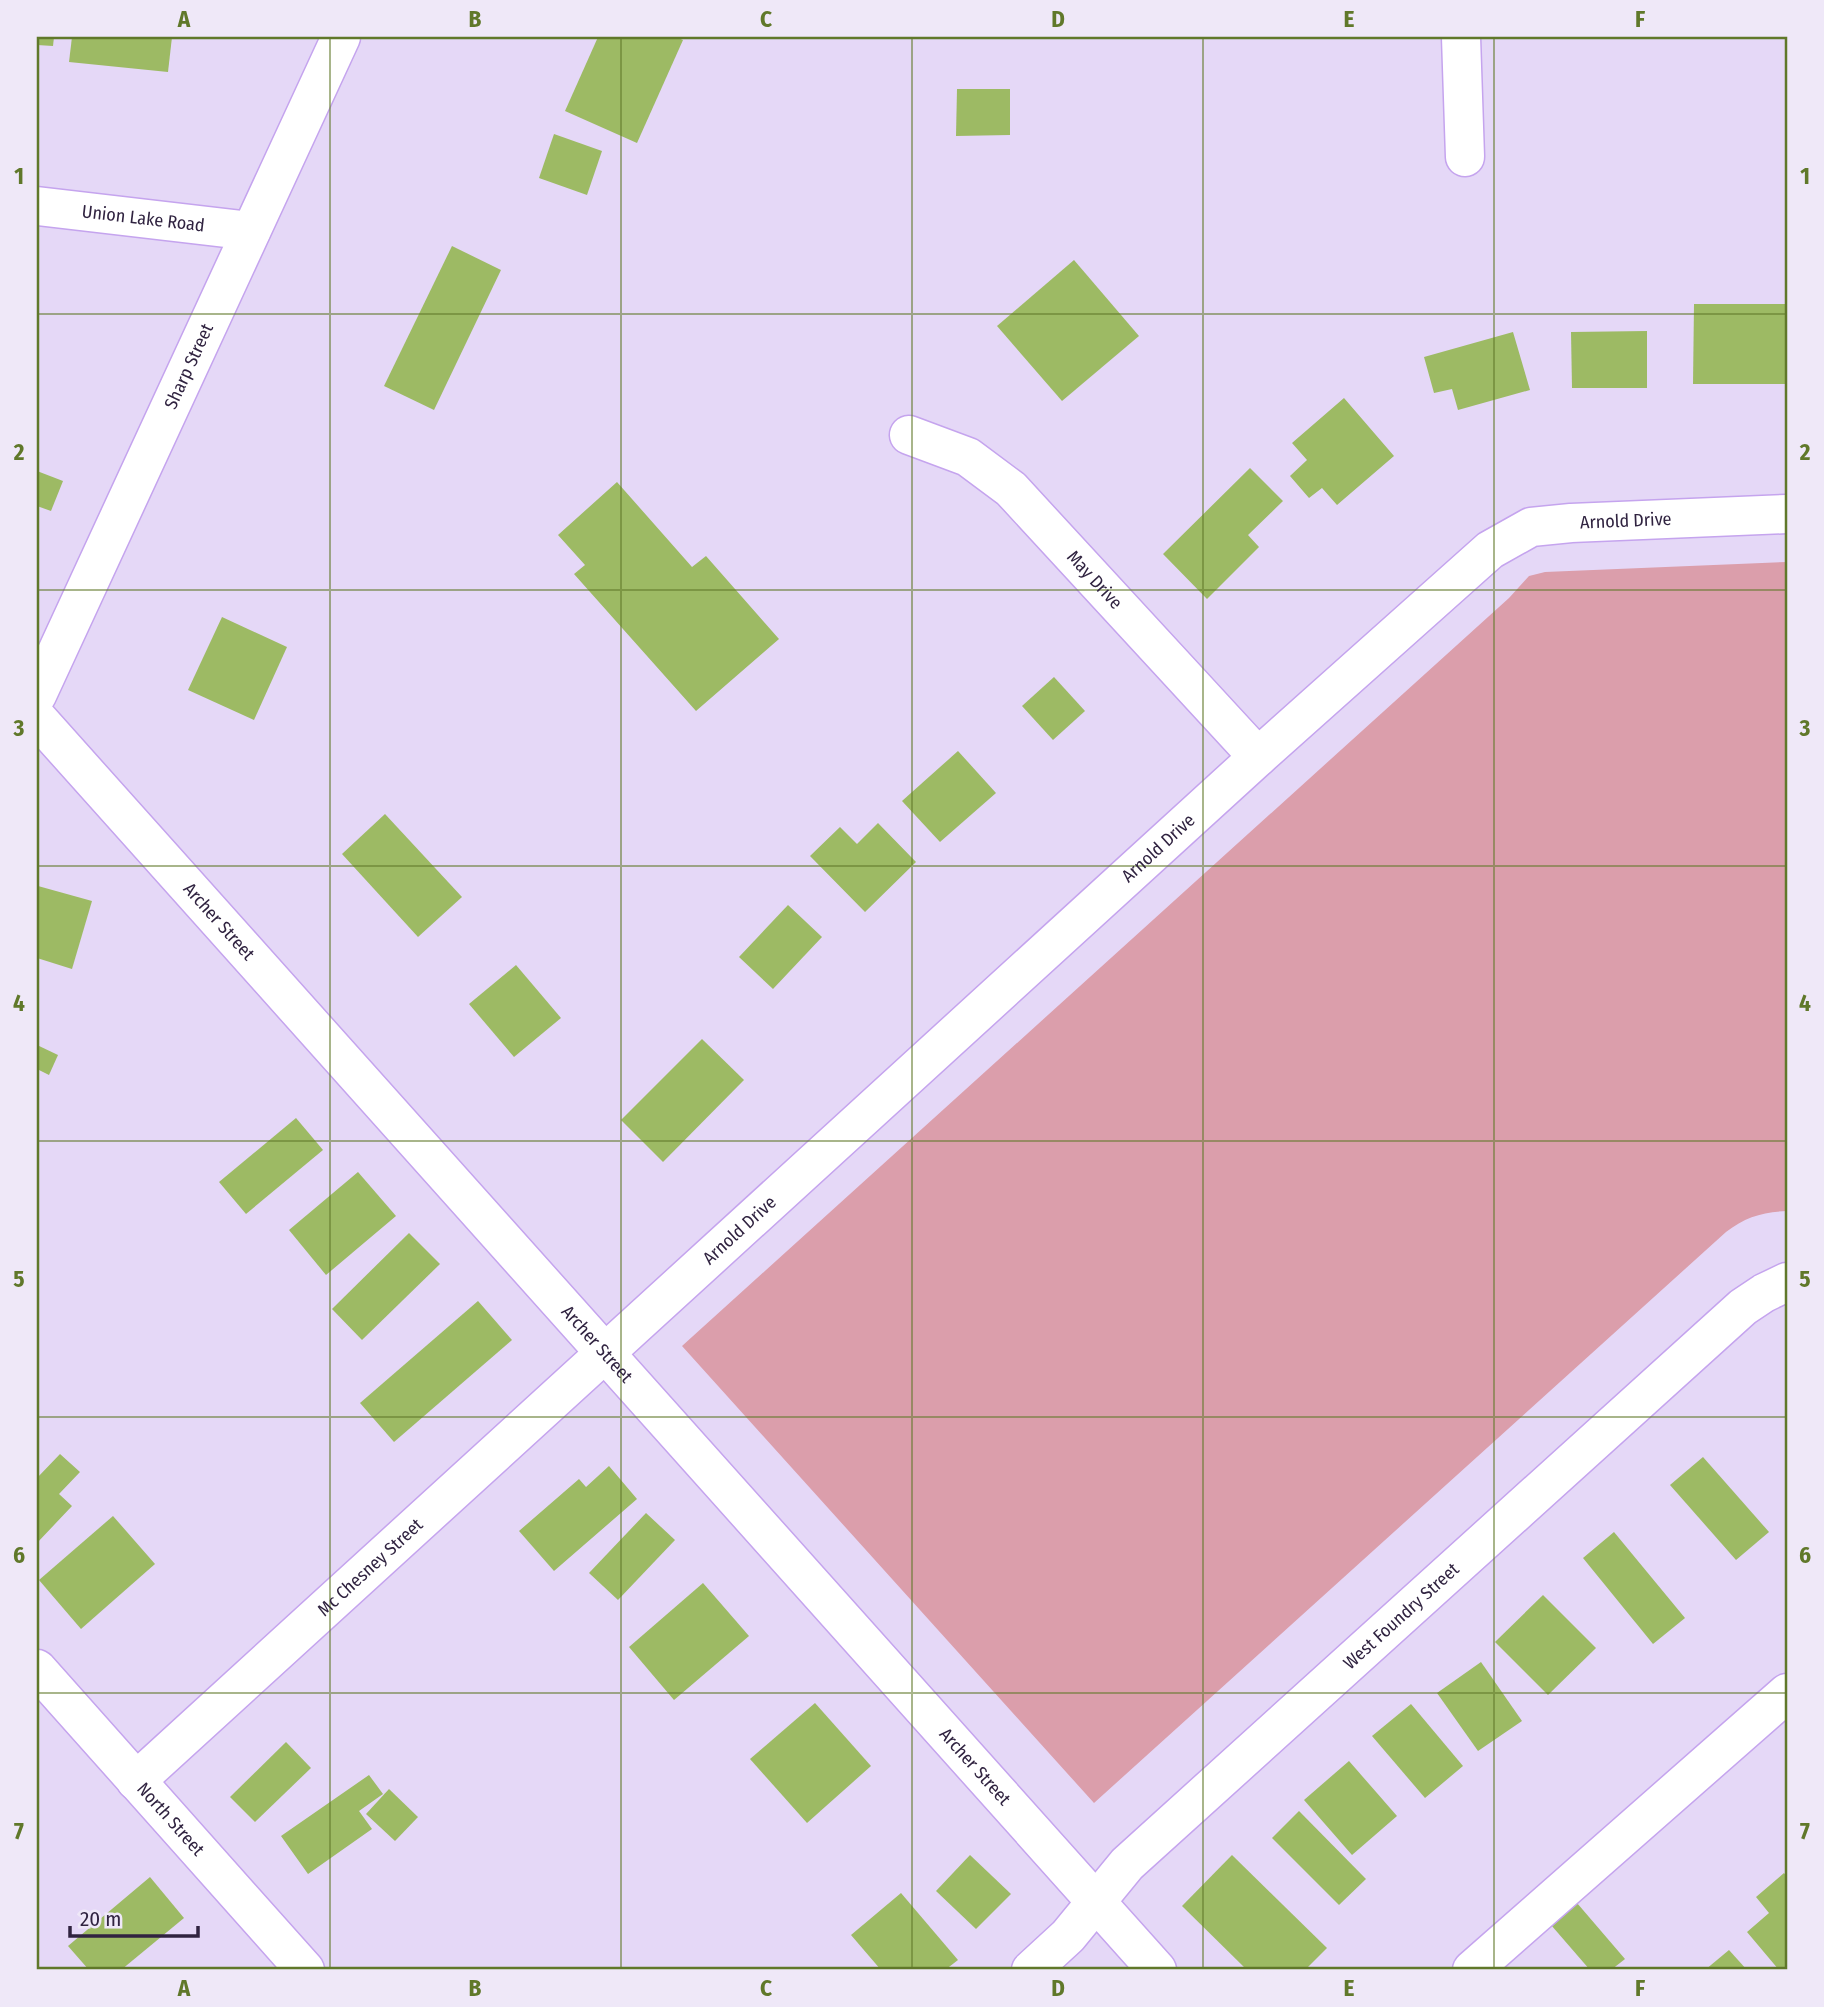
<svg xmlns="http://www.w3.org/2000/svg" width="1824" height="2007" font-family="'Fira Sans Condensed',sans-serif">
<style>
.green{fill:#db9eab}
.building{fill:#9dba64}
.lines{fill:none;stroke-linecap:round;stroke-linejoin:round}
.minor-casing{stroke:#c5a4ee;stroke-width:41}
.minor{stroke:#fff;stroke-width:38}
.grid{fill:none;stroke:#60782a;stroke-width:2;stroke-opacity:0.55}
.labels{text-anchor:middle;stroke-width:7;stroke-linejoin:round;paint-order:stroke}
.street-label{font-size:18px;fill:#302340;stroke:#efe8f8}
.neatline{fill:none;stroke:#60782a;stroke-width:2.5}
.grid-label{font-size:23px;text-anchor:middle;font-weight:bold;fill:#60782a}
</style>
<rect width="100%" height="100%" fill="#e5d8f7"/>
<path class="green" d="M 1787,562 L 1787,1211 C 1763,1212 1745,1217 1726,1232 L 1094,1803 L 682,1346 L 1509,598 L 1529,576 L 1545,572 Z"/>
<g class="building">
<path d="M 37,37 L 54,37 L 53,46 L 37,45 Z"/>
<path d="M 72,37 L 172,37 L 168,72 L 69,62 Z"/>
<path d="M 598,37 L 676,37 L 683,40 L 637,143 L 565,111 Z"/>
<path d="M 957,89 L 1010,89 L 1010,135 L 956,136 Z"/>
<path d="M 554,134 L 602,151 L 587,195 L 539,178 Z"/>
<path d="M 452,246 L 501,270 L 434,410 L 384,386 Z"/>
<path d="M 1074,260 L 1139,336 L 1062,401 L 997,326 Z"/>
<path d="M 1694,304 L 1787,304 L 1787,384 L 1693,384 Z"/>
<path d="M 1647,331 L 1647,388 L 1572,388 L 1571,332 Z"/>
<path d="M 1513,332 L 1530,390 L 1458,410 L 1452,389 L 1434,393 L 1424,357 Z"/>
<path d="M 1344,398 L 1394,456 L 1337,505 L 1322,488 L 1309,498 L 1290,476 L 1307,460 L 1292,443 Z"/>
<path d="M 1250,468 L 1283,501 L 1248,535 L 1259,547 L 1207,599 L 1163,554 Z"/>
<path d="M 37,471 L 63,481 L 51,511 L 37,506 Z"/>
<path d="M 617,482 L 692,567 L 706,556 L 779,639 L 696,711 L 574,574 L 585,565 L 558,535 Z"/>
<path d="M 222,617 L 287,647 L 254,720 L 188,690 Z"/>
<path d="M 1054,677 L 1085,711 L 1053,740 L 1022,706 Z"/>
<path d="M 958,751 L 996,793 L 940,842 L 902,801 Z"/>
<path d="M 385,814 L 462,897 L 418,937 L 342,854 Z"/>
<path d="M 878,823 L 916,862 L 865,912 L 810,856 L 840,827 L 857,844 Z"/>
<path d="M 38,886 L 92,901 L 72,969 L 37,958 Z"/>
<path d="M 788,905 L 822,937 L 773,989 L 739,957 Z"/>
<path d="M 516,965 L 561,1018 L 514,1057 L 469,1004 Z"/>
<path d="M 702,1039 L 744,1080 L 663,1162 L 621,1120 Z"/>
<path d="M 37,1045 L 58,1055 L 49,1075 L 37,1069 Z"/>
<path d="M 296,1118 L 323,1150 L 246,1214 L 219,1182 Z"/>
<path d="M 358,1172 L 396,1216 L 326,1275 L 289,1230 Z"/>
<path d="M 409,1233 L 440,1264 L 362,1340 L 332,1309 Z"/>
<path d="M 478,1301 L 512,1340 L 394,1442 L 360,1403 Z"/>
<path d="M 60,1454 L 80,1472 L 59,1494 L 72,1506 L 37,1543 L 37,1478 Z"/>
<path d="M 1703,1457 L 1769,1532 L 1736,1560 L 1670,1485 Z"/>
<path d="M 609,1466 L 637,1499 L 554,1571 L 519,1531 L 579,1479 L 586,1487 Z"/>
<path d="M 646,1513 L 675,1540 L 618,1600 L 589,1573 Z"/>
<path d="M 113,1516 L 155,1564 L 81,1629 L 39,1580 Z"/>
<path d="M 1614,1532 L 1685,1618 L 1653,1644 L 1583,1558 Z"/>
<path d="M 703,1583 L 749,1636 L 674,1700 L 629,1647 Z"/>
<path d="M 1543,1595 L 1596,1648 L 1548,1695 L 1495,1642 Z"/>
<path d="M 1481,1662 L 1522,1721 L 1478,1751 L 1437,1693 Z"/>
<path d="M 815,1703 L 871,1766 L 807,1823 L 750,1759 Z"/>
<path d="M 1411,1704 L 1463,1766 L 1425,1798 L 1372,1736 Z"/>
<path d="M 286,1742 L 311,1768 L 255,1822 L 230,1797 Z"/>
<path d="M 1349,1761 L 1397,1816 L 1352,1855 L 1304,1800 Z"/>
<path d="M 369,1775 L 383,1794 L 359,1811 L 372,1829 L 308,1874 L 281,1836 Z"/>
<path d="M 389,1789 L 418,1817 L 395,1841 L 366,1814 Z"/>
<path d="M 1299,1811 L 1366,1879 L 1339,1905 L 1272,1838 Z"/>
<path d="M 970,1855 L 1011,1894 L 976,1929 L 936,1891 Z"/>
<path d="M 1232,1855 L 1327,1948 L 1305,1970 L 1247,1970 L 1182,1906 Z"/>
<path d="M 1784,1873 L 1787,1877 L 1787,1970 L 1779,1970 L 1747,1932 L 1769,1913 L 1756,1897 Z"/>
<path d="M 150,1877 L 184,1918 L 121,1970 L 89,1970 L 68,1946 Z"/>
<path d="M 901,1893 L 958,1960 L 945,1970 L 881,1970 L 851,1935 Z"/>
<path d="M 1571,1896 L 1625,1959 L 1611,1970 L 1590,1970 L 1545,1918 Z"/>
<path d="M 1729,1950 L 1747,1970 L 1705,1970 Z"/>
</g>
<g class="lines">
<g class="minor-casing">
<g id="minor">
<path d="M 1461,37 L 1465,157"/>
<path id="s1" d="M 37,206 L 251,231"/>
<path id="s2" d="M 909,435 L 968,457 L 1011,489 L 1258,757"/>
<path id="s3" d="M 37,695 L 341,37"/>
<path id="s4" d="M 37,718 L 1157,1970"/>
<path id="s5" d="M 37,1669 L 305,1970"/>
<path id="s6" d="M 136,1781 L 1258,757 L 1490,550 L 1531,527 L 1571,523 L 1787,514"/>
<path id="s7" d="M 1031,1970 L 1068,1936 L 1127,1864 L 1743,1307 L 1764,1293 L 1787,1282"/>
<path d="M 1472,1970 L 1787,1693"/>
</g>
</g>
<use href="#minor" class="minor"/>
</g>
<path class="grid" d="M 330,37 L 330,1970M 621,37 L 621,1970M 912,37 L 912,1970M 1203,37 L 1203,1970M 1494,37 L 1494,1970M 37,314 L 1787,314M 37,590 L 1787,590M 37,866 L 1787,866M 37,1141 L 1787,1141M 37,1417 L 1787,1417M 37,1693 L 1787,1693"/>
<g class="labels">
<g class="street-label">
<text dy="6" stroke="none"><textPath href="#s1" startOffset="107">Union Lake Road</textPath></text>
<text dy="6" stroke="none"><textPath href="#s3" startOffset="362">Sharp Street</textPath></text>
<text dy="6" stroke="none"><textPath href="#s6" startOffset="1972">Arnold Drive</textPath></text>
<text dy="6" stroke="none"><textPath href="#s2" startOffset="240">May Drive</textPath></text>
<text dy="6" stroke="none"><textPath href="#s6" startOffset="1384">Arnold Drive</textPath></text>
<text dy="6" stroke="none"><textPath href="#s4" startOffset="273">Archer Street</textPath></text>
<text dy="6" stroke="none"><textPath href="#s6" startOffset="817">Arnold Drive</textPath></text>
<text dy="6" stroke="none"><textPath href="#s4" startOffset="840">Archer Street</textPath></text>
<text dy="6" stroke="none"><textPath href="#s6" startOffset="317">Mc Chesney Street</textPath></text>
<text dy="6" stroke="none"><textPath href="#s7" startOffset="513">West Foundry Street</textPath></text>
<text dy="6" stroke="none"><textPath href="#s4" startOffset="1407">Archer Street</textPath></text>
<text dy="6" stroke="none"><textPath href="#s5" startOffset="201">North Street</textPath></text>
</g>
</g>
<rect width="1824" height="2007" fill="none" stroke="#efe8f8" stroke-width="77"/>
<path d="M70 1926v10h128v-10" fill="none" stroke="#302340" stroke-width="3.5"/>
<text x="80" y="1926" font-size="21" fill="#302340" stroke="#efe8f8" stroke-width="5" paint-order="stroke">20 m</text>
<rect x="38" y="38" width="1748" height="1930" class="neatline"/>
<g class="grid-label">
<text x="184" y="27">A</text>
<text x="475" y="27">B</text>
<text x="766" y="27">C</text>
<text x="1058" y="27">D</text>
<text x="1349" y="27">E</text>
<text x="1640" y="27">F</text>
<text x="19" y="184">1</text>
<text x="1805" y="184">1</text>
<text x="19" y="460">2</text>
<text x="1805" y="460">2</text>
<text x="19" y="736">3</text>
<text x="1805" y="736">3</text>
<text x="19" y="1011">4</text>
<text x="1805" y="1011">4</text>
<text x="19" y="1287">5</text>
<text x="1805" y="1287">5</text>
<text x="19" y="1563">6</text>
<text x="1805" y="1563">6</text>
<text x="19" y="1839">7</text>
<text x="1805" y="1839">7</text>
<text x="184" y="1996">A</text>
<text x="475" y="1996">B</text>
<text x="766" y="1996">C</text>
<text x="1058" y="1996">D</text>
<text x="1349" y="1996">E</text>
<text x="1640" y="1996">F</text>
</g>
</svg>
